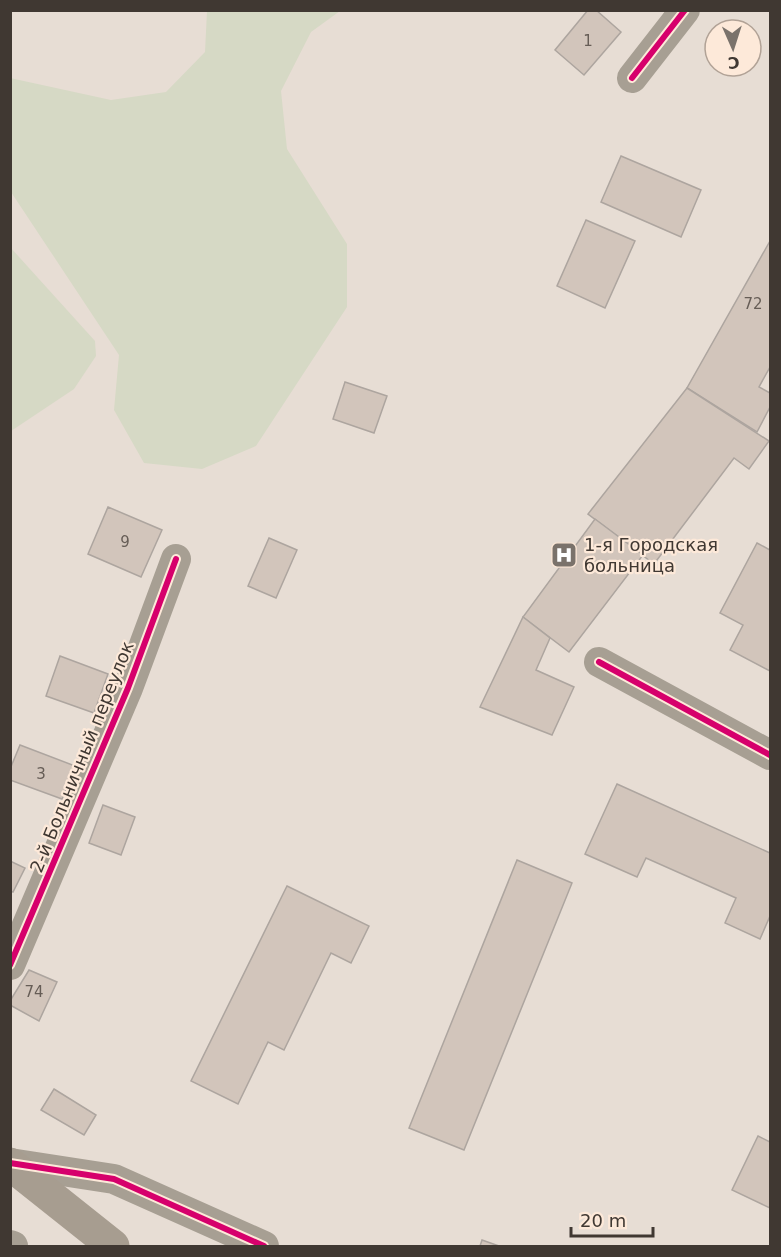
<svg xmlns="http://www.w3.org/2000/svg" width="781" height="1257" font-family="'DejaVu Sans',sans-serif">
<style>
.green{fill:#d6d9c5}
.building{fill:#d2c5bb;stroke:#ada59f;stroke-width:1.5}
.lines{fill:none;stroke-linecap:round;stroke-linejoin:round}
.minor{stroke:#a79f93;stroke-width:30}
.secondary{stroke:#a79d90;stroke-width:33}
.cycleway-casing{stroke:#fde9d9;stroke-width:10}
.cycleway{stroke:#d6006c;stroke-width:6}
.labels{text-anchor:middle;stroke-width:4.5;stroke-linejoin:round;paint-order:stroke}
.number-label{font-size:15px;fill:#665d56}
.poi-label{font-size:18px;fill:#403832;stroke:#fde9d9;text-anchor:start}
.street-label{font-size:18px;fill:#403832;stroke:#fde9d9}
</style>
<rect width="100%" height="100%" fill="#e7ddd4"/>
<g class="green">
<path d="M 207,11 L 340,11 L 311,32 L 281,91 L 287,149 L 347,244 L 347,307 L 256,446 L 202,469 L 144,463 L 114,410 L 119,355 L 11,192 L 10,78 L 111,100 L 166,92 L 205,52 Z"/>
<path d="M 10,247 L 95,341 L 96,356 L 74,389 L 11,431 Z"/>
</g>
<g class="building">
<path d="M 588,10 L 596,10 L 621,32 L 584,75 L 555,50 Z"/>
<path d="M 621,156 L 701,190 L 681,237 L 601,202 Z"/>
<path d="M 586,220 L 635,241 L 605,308 L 557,286 Z"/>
<path d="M 770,241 L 770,367 L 759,387 L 770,393 L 770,407 L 757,432 L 687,388 Z"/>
<path d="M 345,382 L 387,396 L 374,433 L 333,419 Z"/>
<path d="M 687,388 L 769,441 L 749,469 L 734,458 L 654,564 L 588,514 Z"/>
<path d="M 108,507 L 162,530 L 141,577 L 88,554 Z"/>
<path d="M 595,519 L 643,555 L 569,652 L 523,617 Z"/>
<path d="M 269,538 L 297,550 L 276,598 L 248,586 Z"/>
<path d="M 757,543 L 770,550 L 770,671 L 730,650 L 743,625 L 720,613 Z"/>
<path d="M 523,617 L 550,638 L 536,670 L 574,687 L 552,735 L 480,707 Z"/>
<path d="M 60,656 L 108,674 L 94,713 L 46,696 Z"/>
<path d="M 20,745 L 75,766 L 62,799 L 10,780 L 10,769 Z"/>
<path d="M 617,784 L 770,853 L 770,916 L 760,939 L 725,923 L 736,898 L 646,858 L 637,877 L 585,854 Z"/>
<path d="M 103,805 L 135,817 L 121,855 L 89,843 Z"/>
<path d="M 517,860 L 572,883 L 464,1150 L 409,1128 Z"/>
<path d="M 10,861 L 25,868 L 13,892 L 10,891 Z"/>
<path d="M 287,886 L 369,926 L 351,963 L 331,953 L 284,1050 L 268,1042 L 238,1104 L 191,1081 Z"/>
<path d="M 29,970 L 57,982 L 39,1021 L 10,1005 L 10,1001 Z"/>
<path d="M 54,1089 L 96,1115 L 84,1135 L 41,1110 Z"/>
<path d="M 758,1136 L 770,1142 L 770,1208 L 732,1190 Z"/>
<path d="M 482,1240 L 499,1246 L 480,1246 Z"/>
</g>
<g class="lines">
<g class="minor">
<path d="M 632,78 L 685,10"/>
<path d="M 599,662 L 770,755"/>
<path d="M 10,965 L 128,688 L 176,559"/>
<path d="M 10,1163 L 114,1179 L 264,1246"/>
<path d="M 10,1245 L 13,1246"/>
</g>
<path class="secondary" d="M 10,1164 L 113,1246"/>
<g class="cycleway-casing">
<g id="cycleway">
<path d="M 632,78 L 685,10"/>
<path d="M 599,662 L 770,755"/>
<path d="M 10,965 L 128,688 L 176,559"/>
<path d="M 10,1163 L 114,1179 L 264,1246"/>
</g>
</g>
<use href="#cycleway" class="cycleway"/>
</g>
<defs>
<g id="hospital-square" transform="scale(1.35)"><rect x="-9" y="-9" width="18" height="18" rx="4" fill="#7a726b" stroke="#fde9d9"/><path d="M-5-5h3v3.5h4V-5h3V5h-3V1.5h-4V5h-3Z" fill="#fff"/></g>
</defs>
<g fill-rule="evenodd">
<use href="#hospital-square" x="564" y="555"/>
</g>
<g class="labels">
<g class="number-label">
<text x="588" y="46">1</text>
<text x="753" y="309">72</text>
<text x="125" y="547">9</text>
<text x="41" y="779">3</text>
<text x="34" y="997">74</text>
</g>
<g class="poi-label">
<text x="584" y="551">1-я Городская<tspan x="584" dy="21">больница</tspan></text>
</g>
<g class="street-label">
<text transform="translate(82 757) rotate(-68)" y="6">2-й Больничный переулок</text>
</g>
</g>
<rect width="781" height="1257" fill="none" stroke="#403832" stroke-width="24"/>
<g transform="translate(733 48) rotate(177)"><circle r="28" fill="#fde9d9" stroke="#b1a296" stroke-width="1.5"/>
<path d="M0-4.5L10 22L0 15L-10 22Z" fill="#7a726b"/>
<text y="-9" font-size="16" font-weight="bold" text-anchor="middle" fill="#403832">С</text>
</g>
<path d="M571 1227v9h82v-9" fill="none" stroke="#403832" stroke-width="3"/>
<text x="580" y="1227" font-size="18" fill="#403832" stroke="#fde9d9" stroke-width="4.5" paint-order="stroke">20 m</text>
</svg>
